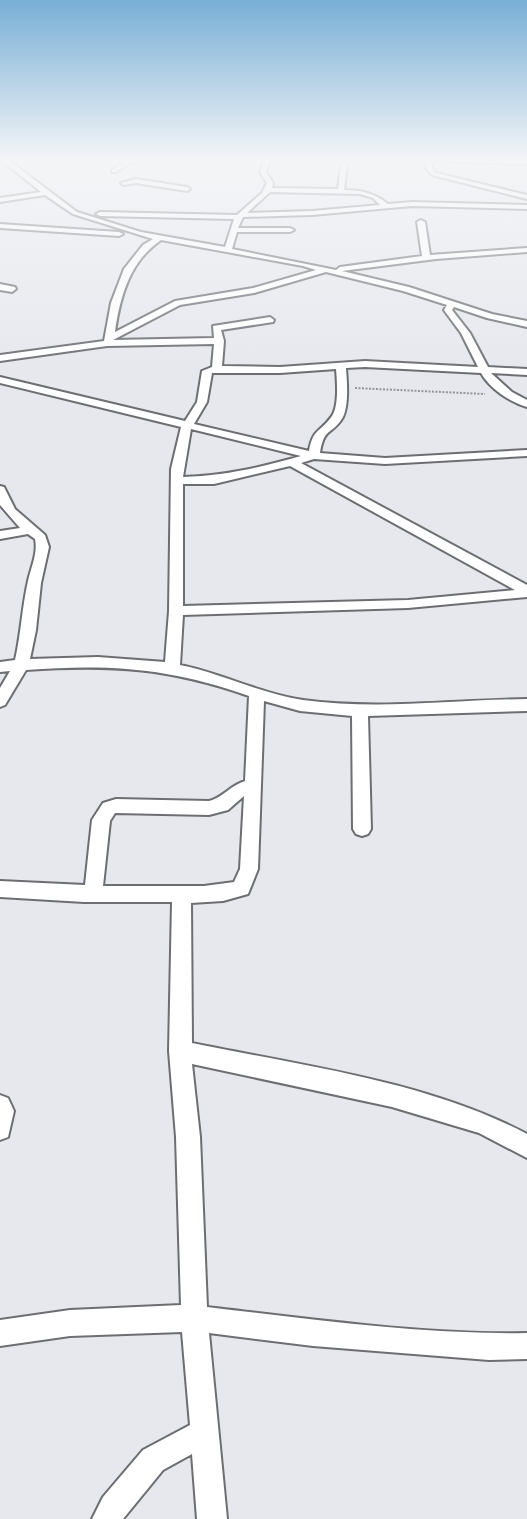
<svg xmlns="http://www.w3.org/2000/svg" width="527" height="1519" font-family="Montserrat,sans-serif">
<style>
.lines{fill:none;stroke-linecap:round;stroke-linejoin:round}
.street-casing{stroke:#6c6e72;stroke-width:4}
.path{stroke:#94959a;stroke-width:2;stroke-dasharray:2 1.5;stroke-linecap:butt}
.street{fill:#fff;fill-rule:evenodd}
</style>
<rect width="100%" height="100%" fill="#e6e8ee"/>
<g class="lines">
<g class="street-casing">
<g id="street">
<path d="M 0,159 L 7,159 L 77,212 L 141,232 L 225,247 L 234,219 L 100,216 L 96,214 L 100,212 L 237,215 L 262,193 L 267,183 L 260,172 L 265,159 L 271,159 L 266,172 L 273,183 L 272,188 L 338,189 L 341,165 L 344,163 L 347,165 L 344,190 C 362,190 374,193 388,204 L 412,202 L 527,205 L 527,209 L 412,206 L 312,215 L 243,217 L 238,228 L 290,228 L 294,230 L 290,232 L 237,232 L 232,249 L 336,270 L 340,267 L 422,256 L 417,222 L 421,220 L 425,222 L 430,255 L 527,248 L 527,252 L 436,259 L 342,271 L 409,287 L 492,314 L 527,321 L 527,327 L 487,318 L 454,307 L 452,310 L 470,333 L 488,367 L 527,369 L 527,375 L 491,373 L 512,392 L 527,400 L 527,407 C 510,402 490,389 481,373 L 365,367 L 346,368 C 347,382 349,404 343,417 C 333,435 324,426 320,453 L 385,458 L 527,450 L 527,456 L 385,464 L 314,459 L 301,463 L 527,585 L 527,597 L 408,608 L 183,615 L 180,665 C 221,673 261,694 303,700 C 377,710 452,700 527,699 L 527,711 L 368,716 L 371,829 L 368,834 L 362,836 L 356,834 L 353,829 L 352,716 L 300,711 L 264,701 L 258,869 L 248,894 L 223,901 L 191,903 L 192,1043 C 303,1066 426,1081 527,1134 L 527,1158 L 479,1133 L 392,1107 L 192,1064 L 200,1137 L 207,1307 C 310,1319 423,1335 527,1333 L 527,1359 L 489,1360 L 313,1346 L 209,1333 L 227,1519 L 197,1519 L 192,1454 L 163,1470 L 123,1519 L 92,1519 L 103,1497 L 143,1450 L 190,1425 L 182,1332 L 70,1336 L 0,1346 L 0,1320 L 70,1310 L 181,1305 L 176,1137 L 169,1051 L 172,902 L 84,902 L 0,897 L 0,881 L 85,885 L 92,820 L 103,803 L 116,799 L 209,801 C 222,798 231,785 245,781 L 249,696 C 169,668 111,664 26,670 L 5,705 L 0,707 L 0,688 L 10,671 L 0,672 L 0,662 L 15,660 C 21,634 22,607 28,581 C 31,567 38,553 35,539 L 28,534 L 0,539 L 0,531 L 20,528 L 0,505 L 0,486 L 4,487 L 15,509 L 45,535 L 49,547 L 41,583 L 36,630 L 30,659 L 98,657 L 165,662 L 169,611 L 171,469 L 181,427 L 0,383 L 0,377 L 185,421 L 197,402 L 202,371 L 212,367 L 214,344 L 107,346 L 0,361 L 0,355 L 104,341 L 111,303 L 124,269 L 143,245 L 153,239 L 73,214 L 45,195 L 0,202 L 0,198 L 41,192 ZM 270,192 L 360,194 L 373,198 L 380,205 L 312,211 L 247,213 ZM 161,240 L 303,266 L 316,270 L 253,288 L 175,301 L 115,332 C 120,296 130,261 161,240 ZM 326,272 L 403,291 L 447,305 L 444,310 L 461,333 L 478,367 L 365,361 L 280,367 L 222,366 L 224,341 L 221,330 L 273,322 L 274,320 L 270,317 L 213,326 L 214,338 L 113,340 L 180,305 L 254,293 ZM 336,369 C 337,382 339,405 332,416 C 320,433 313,428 309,451 L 194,424 L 207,402 L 212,373 L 280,373 ZM 191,429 L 301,456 C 262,467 224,476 183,477 ZM 290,466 L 515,590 L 408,600 L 183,606 L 183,484 L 214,484 ZM 244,796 L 240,869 L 234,882 L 204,886 L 103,886 L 110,821 L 115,813 L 209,815 L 228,810 Z"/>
<path d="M 129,159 L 137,159 L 116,172 L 112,172 L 112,170 Z"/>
<path d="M 405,159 L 527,160 L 527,164 L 432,161 L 432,168 L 436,173 L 527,195 L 527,199 L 432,175 L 426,168 L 426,161 Z"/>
<path d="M 136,179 L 187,187 L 190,189 L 187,191 L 136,183 L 124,185 L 121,183 Z"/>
<path d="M 0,224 L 119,232 L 123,234 L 119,236 L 0,228 Z"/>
<path d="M 0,284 L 15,287 L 16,289 L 12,292 L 0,290 Z"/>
<path d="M 0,1095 L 8,1098 L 14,1111 L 8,1137 L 0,1140 Z"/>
</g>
</g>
<path class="path" d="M 355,388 L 485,394"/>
<use href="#street" class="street"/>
</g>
<linearGradient id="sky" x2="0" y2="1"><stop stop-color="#78afd6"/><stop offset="0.43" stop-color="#f4f5f7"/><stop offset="1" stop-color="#f4f5f7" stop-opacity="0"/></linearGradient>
<rect width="527" height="372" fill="url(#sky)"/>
</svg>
